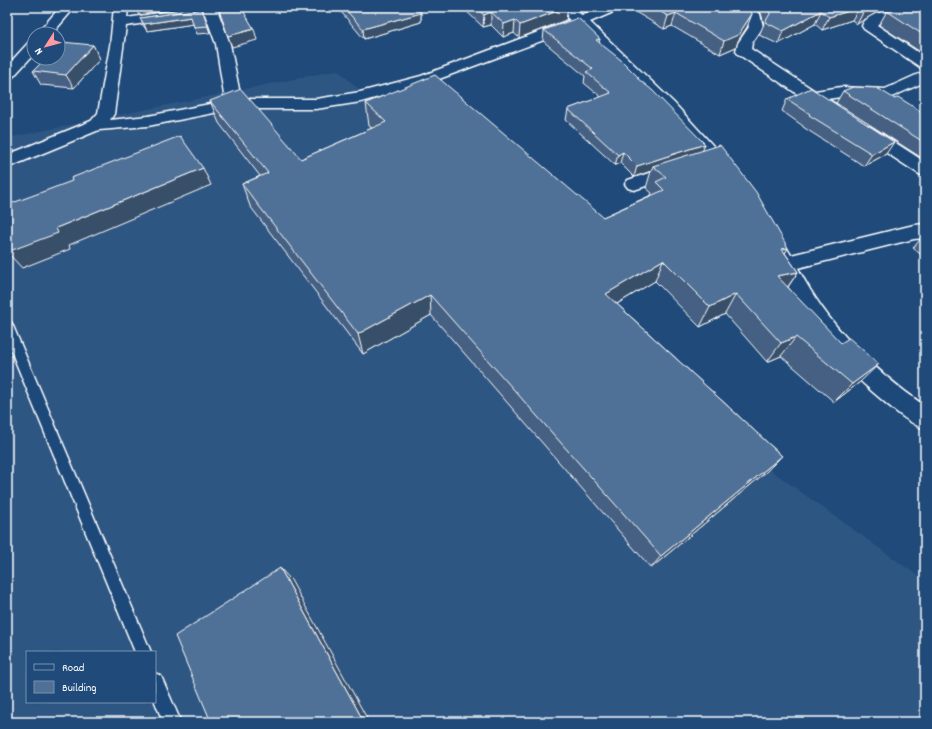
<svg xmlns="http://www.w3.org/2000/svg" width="932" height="729" font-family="Dekko,sans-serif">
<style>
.built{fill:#2e5683;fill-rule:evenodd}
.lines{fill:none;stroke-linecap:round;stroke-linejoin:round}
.service-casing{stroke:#fff;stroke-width:3}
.minor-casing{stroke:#fff;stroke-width:3}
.primary-casing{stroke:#fff;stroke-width:3}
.service{fill:#1f4a7a;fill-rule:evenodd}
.minor{fill:#1f4a7a;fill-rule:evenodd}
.primary{fill:#1f4a7a;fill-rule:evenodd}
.wall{fill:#456182;stroke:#fff}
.shaded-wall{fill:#384f6a;stroke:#fff}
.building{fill:#507197;stroke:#fff}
</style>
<rect width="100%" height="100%" fill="#1f4a7a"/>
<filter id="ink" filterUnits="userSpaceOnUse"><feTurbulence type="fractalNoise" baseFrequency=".025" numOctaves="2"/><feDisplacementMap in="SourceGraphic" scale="8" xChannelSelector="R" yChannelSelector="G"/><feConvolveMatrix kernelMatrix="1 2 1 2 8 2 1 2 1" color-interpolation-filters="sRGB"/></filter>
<g filter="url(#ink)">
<path class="built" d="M 338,70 L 769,469 L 925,581 L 925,722 L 7,722 L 7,138 ZM 27,652 L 155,652 L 155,702 L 27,702 Z"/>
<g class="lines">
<g class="service-casing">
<g id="service">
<path d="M 7,321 L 11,322 L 13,326 L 151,652 L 135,652 L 7,341 Z"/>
<path d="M 155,673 L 161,676 L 181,722 L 163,722 L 155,702 Z"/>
</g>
</g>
<g class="minor-casing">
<g id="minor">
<path d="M 114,7 L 128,7 L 127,18 L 196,7 L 230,7 L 228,10 L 218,12 L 230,44 L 241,99 L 316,99 L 360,92 L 421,76 L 570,20 L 554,7 L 570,7 L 582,15 L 601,7 L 620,7 L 618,10 L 590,22 L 674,103 L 736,171 L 733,175 L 727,177 L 721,175 L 662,111 L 579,27 L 431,82 L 361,102 L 316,109 L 234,109 L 148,126 L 99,130 L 7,168 L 7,155 L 91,121 L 98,113 L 110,46 ZM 205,14 L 216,44 L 225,101 L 148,116 L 110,120 L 114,114 L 126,26 Z"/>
<path d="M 733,7 L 750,7 L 760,14 L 763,27 L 752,43 L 751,49 L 815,91 L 841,87 L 885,89 L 925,71 L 925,82 L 887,99 L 841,97 L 827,99 L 836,104 L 838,108 L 836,112 L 830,113 L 824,112 L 738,54 L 736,51 L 738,43 L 749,27 L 746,16 L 735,10 Z"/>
<path d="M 902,7 L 924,7 L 922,10 L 880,22 L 877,25 L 925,57 L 925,69 L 920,67 L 864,29 L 862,26 C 867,12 889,11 902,7 Z"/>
<path d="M 865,126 L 871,127 L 925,162 L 925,176 L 919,174 L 859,135 L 857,131 L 859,127 Z"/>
<path d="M 676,164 L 682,166 L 685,170 L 682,174 L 634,190 L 628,188 L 625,184 L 628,180 Z"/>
<path d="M 925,224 L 925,238 L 914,239 L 798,268 C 826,324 874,371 925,406 L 925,429 C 911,424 899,414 887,404 C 851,375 819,340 795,300 C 785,285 778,268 769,252 L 772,247 L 779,245 L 786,247 L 791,255 L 914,225 Z"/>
</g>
</g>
<g class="primary-casing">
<g id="primary">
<path d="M 60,7 L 75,7 L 52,34 L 37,34 Z"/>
<path d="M 34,41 L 34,54 L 12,78 L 7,80 L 7,66 L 29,42 Z"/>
</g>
</g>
<use href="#service" class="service"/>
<use href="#minor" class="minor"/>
<use href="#primary" class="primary"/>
</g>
<g class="wall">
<path d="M 337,7 L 417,7 L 421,13 L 421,22 L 364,39 Z"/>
<path d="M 462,7 L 568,7 L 566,20 L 519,38 L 514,33 L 503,37 L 491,25 L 483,27 Z"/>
<path d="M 572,7 L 597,7 L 581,14 Z"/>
<path d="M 627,7 L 750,7 L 747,27 L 738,41 L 736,47 L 720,54 L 672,26 L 664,29 Z"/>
<path d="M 752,7 L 896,7 L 879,11 L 857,24 L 852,20 L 822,30 L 815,24 L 778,44 L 759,35 L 764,24 L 761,13 Z"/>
<path d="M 925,7 L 925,55 L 879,25 L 887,11 Z"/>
<path d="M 202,9 L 210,33 L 197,34 L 193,24 L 147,31 L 143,25 L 140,18 Z"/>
<path d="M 544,30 L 600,39 L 599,43 L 639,80 L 703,150 L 788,248 L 785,253 L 798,272 L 788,287 L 860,382 L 834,402 L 781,356 L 767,362 L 725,314 L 700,327 L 655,281 L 617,304 L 782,456 L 766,472 L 651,568 L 431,315 L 363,354 L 250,206 L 242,184 L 260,176 L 219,123 L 210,101 L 301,159 L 372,128 L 369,126 L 366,103 L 603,217 L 651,195 L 652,193 L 646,188 L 651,171 L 634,177 L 620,163 L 615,165 L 566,120 L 568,109 L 601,97 L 584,83 L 585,76 L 543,41 Z"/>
<path d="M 93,45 L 100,59 L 74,88 L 41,85 L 33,71 Z"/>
<path d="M 843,91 L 895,99 L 925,114 L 925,160 L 836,103 Z"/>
<path d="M 787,99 L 886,154 L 864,166 L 803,127 L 803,126 L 782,111 Z"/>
<path d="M 925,234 L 925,258 L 913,248 L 924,235 Z"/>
</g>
<g class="shaded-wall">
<path d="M 135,7 L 186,7 L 139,15 Z"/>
<path d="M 568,7 L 566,20 L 519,38 L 520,25 Z"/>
<path d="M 582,7 L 597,7 L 581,14 Z"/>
<path d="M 871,7 L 896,7 L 879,11 L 857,24 L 864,11 Z"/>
<path d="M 859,8 L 852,20 L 822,30 L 829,17 Z"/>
<path d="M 821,11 L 815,24 L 778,44 L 783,31 Z"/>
<path d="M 491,12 L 491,25 L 483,27 L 484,15 Z"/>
<path d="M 421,13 L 421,22 L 364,39 L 363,29 Z"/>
<path d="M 676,13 L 672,26 L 664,29 L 668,16 Z"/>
<path d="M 752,14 L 747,27 L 738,41 L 736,47 L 720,54 L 724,41 L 742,29 Z"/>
<path d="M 191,17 L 194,24 L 147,31 L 144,24 Z"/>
<path d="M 515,20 L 514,33 L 503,37 L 504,24 Z"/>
<path d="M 254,29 L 257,40 L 232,47 L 228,36 Z"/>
<path d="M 93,45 L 100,59 L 74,88 L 66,75 Z"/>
<path d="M 894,142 L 886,154 L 864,166 L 872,154 Z"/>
<path d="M 705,144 L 701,155 L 653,166 L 651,171 L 634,177 L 637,166 Z"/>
<path d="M 623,152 L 620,163 L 615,165 L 618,155 Z"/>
<path d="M 203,168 L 211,185 L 69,245 L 70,249 L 22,268 L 7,252 L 56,228 Z"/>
<path d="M 788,248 L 775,269 L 782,249 Z"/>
<path d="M 663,260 L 655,281 L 600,314 L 606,294 Z"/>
<path d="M 798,272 L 784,292 L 777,276 Z"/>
<path d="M 736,294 L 725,314 L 700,327 L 710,307 Z"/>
<path d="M 430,295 L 431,315 L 363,354 L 358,334 Z"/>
<path d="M 796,337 L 781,356 L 767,362 L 781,343 Z"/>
<path d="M 879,364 L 860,382 L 834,402 L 852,384 Z"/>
<path d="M 782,456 L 766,472 L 651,568 L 661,556 Z"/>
<path d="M 280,568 L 291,580 L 369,722 L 364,722 Z"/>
</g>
<g class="building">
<path d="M 218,7 L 241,7 L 254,29 L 228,36 Z"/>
<path d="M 343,7 L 417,7 L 421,13 L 363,29 Z"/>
<path d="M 475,7 L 567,7 L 520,25 L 515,20 L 504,24 L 491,12 L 484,15 Z"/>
<path d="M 652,7 L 750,7 L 752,14 L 742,29 L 740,34 L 724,41 L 676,13 L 668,16 Z"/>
<path d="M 768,7 L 871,7 L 864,11 L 859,8 L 829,17 L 821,11 L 783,31 L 765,22 L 770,14 Z"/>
<path d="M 901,7 L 925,7 L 925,36 L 887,11 Z"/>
<path d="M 202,9 L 208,26 L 194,27 L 191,17 L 144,24 L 140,18 Z"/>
<path d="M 578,18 L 600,39 L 596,40 L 621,60 L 639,78 L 637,78 L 652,90 L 705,144 L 637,166 L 623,152 L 618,155 L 568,109 L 611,93 L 586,72 L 593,69 L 544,30 Z"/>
<path d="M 61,42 L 93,45 L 66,75 L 33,71 L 46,58 L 58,58 L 58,45 Z"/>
<path d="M 435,75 L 603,217 L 664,190 L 656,182 L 666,177 L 653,166 L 720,145 L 756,192 L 788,248 L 782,249 L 798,272 L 777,276 L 841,343 L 849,338 L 879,364 L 852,384 L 796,337 L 781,343 L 736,294 L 710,307 L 663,260 L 606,294 L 782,456 L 661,556 L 430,295 L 358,334 L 242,184 L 268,173 L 210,101 L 241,89 L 301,159 L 386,122 L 366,103 Z"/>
<path d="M 853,87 L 877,88 L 895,99 L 898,97 L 925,114 L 925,143 L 843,91 Z"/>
<path d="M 811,88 L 894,142 L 872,154 L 809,115 L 810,114 L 787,99 Z"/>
<path d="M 180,136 L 203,168 L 56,228 L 58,233 L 7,252 L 7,205 L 72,181 L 71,178 Z"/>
<path d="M 280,568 L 364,722 L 211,722 L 175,636 Z"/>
</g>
</g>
<rect width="932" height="729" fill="none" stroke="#1f4a7a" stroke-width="24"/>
<rect x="12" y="12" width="908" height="705" fill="none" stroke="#fff" stroke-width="1.5" filter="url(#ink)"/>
<rect x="26" y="651" width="130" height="52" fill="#1f4a7a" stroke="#7992af"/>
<rect x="34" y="664" width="20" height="6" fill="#1f4a7a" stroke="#7992af"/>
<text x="62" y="671" font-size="12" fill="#ffffff">Road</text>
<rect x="34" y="681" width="20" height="12" fill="#507197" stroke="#7992af"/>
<text x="62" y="691" font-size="12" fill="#ffffff">Building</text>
<g transform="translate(46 46) rotate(234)"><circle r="19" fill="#1f4a7a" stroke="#7992af"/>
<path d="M0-3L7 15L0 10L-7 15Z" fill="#ff9aa2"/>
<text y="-6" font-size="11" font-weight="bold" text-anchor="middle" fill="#ffffff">N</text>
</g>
</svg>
